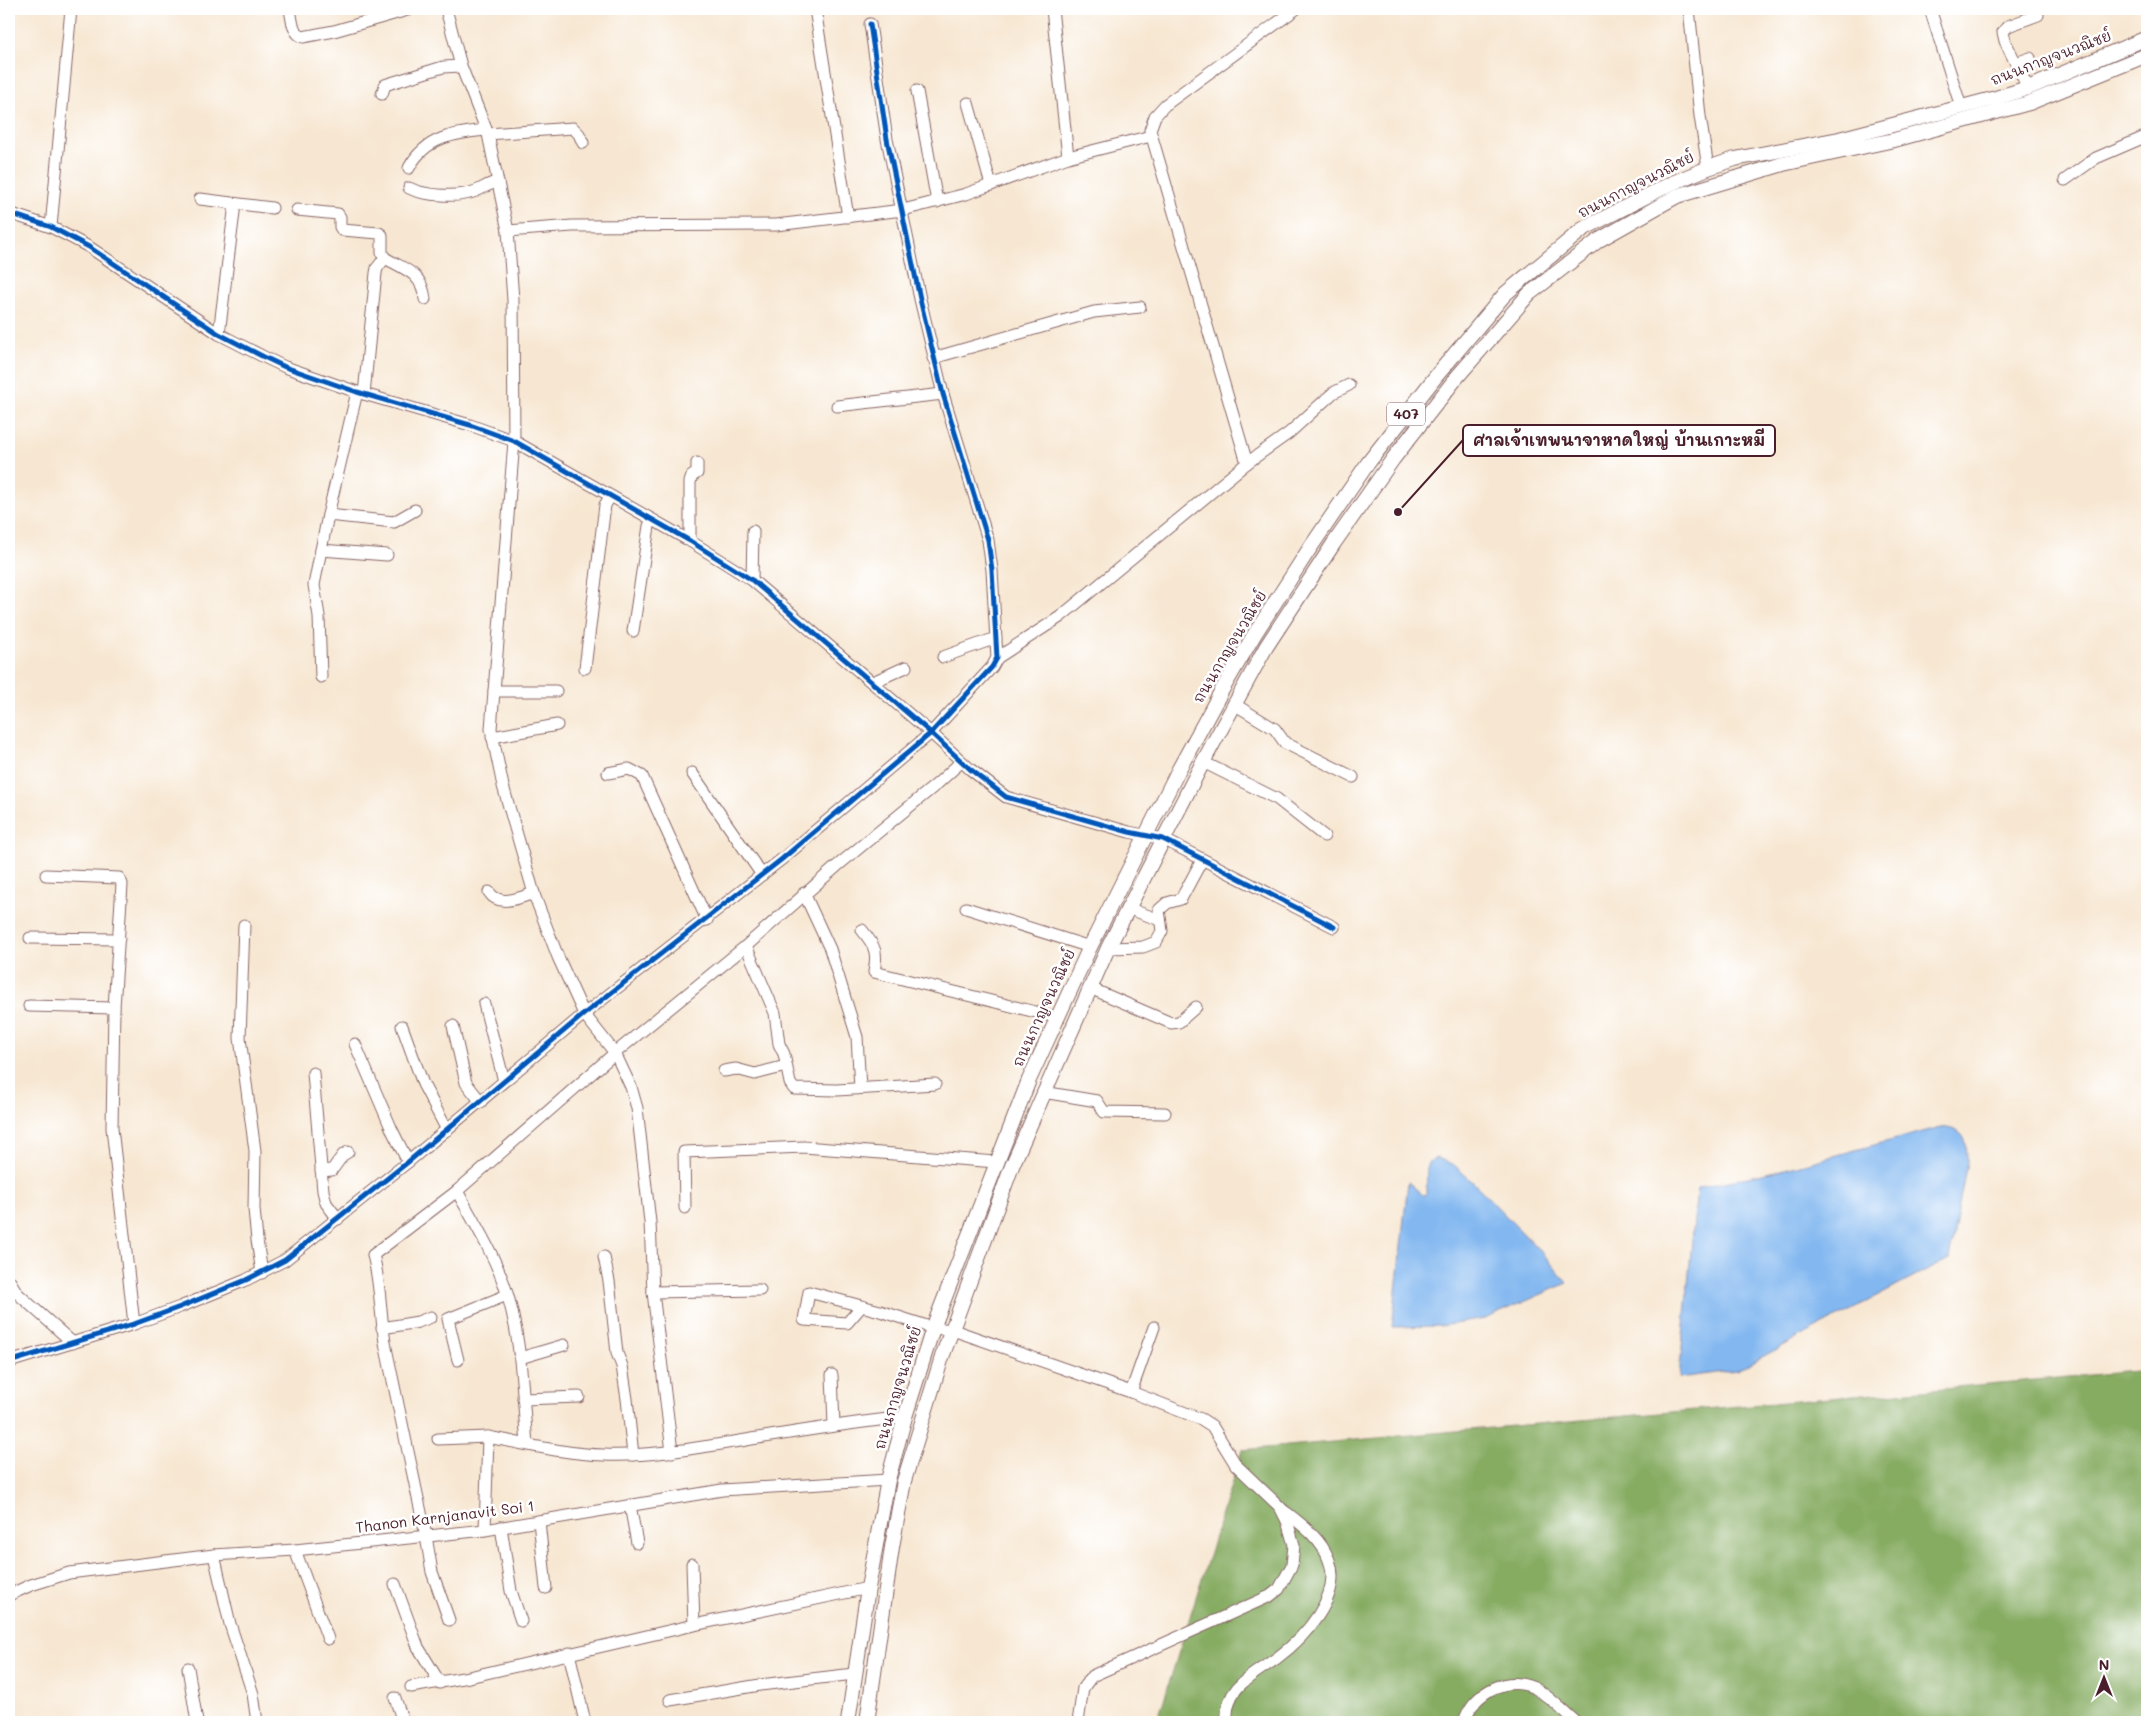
<svg xmlns="http://www.w3.org/2000/svg" width="2156" height="1731" font-family="Mali,'Playpen Sans Thai',sans-serif">
<style>
.forest{fill:#86ac62;stroke:#686646}
.water{fill:#82b7f0;stroke:#666b8e}
.lines{fill:none;stroke-linecap:round;stroke-linejoin:round}
.minor-casing{stroke:#876565;stroke-width:13}
.major-casing{stroke:#876565;stroke-width:16}
.minor{stroke:#fff;stroke-width:11}
.major{stroke:#fff;stroke-width:14}
.cycleway-casing{stroke:#fff;stroke-width:8}
.cycleway{stroke:#0057b8;stroke-width:5}
.labels{text-anchor:middle;stroke-width:5;stroke-linejoin:round;paint-order:stroke}
.shield{fill:#fff;stroke:#80626b;stroke-width:1}
.shield-label{font-size:14px;font-weight:bold;fill:#4a1f2b}
.street-label{font-size:15px;fill:#4a1f2b;stroke:#fff}
.leader{fill:none;stroke:#4a1f2b;stroke-width:2}
.callout-dot{fill:#4a1f2b;stroke:#fff;stroke-width:2}
.callout{fill:#fff;stroke:#4a1f2b;stroke-width:2}
.callout-label{font-size:16px;text-anchor:middle;font-weight:bold;fill:#4a1f2b}
</style>
<rect width="100%" height="100%" fill="#fff"/>
<filter id="ink" filterUnits="userSpaceOnUse"><feTurbulence type="fractalNoise" baseFrequency=".02" numOctaves="2"/><feDisplacementMap in="SourceGraphic" scale="10" xChannelSelector="R" yChannelSelector="G"/><feConvolveMatrix kernelMatrix="1 2 1 2 8 2 1 2 1" color-interpolation-filters="sRGB"/></filter>
<filter id="wash" filterUnits="userSpaceOnUse"><feTurbulence type="fractalNoise" baseFrequency=".0096" numOctaves="4" result="noise"/><feDisplacementMap in="SourceGraphic" scale="20" xChannelSelector="R" yChannelSelector="G"/><feGaussianBlur stdDeviation="1.12" result="paint"/><feColorMatrix in="noise" values="0 0 0 0 0 0 0 0 0 0 0 0 0 0 0 0 0 1.4 0 .05"/><feComposite in="paint" operator="in"/></filter>
<g filter="url(#wash)">
<rect width="100%" height="100%" fill="#f7e7d2"/>
<path class="forest" d="M 2147,1370 L 2147,1722 L 1157,1722 L 1242,1450 Z"/>
<g class="water">
<path d="M 1941,1127 C 1966,1130 1967,1139 1967,1162 L 1949,1259 L 1737,1370 L 1679,1378 L 1697,1188 L 1789,1168 Z"/>
<path d="M 1437,1158 L 1453,1164 L 1475,1184 L 1546,1257 L 1567,1283 L 1485,1319 L 1440,1326 L 1392,1327 L 1408,1182 L 1423,1195 L 1426,1194 C 1429,1181 1421,1161 1437,1158 Z"/>
</g>
</g>
<g filter="url(#ink)">
<g class="lines">
<g class="minor-casing">
<g id="minor">
<path d="M 290,9 C 292,19 292,33 303,37 L 334,31 L 411,9"/>
<path d="M 446,9 L 461,66 L 488,134 L 508,231 L 513,300 L 514,441 L 491,729 L 503,786 L 535,897 L 558,957 L 584,1014 L 615,1053 L 631,1087 L 637,1108 L 650,1222 L 653,1292 L 672,1452"/>
<path d="M 815,9 L 848,217"/>
<path d="M 1052,9 L 1068,157"/>
<path d="M 1689,9 L 1700,116 L 1708,168"/>
<path d="M 1930,9 L 1961,107"/>
<path d="M 2016,63 L 2030,58"/>
<path d="M 2028,88 L 2005,41 L 2003,32 L 2008,26 L 2038,15 L 2036,9"/>
<path d="M 917,91 L 937,202"/>
<path d="M 382,94 L 385,85 L 391,83 L 443,67 L 461,66"/>
<path d="M 968,103 L 991,185"/>
<path d="M 488,134 L 573,128 L 579,134 L 583,143"/>
<path d="M 409,168 C 425,137 455,133 486,130"/>
<path d="M 2065,180 L 2096,158 L 2147,136"/>
<path d="M 409,188 C 425,196 458,198 476,191 C 484,188 489,183 498,182"/>
<path d="M 200,199 L 272,208"/>
<path d="M 297,210 L 338,214 L 340,217 L 340,227 L 342,230 L 379,233 L 382,235 L 382,253 L 385,258 L 377,268 L 376,273 L 364,394"/>
<path d="M 9,213 L 51,227 L 89,247 L 219,334 L 264,357 L 285,367 L 357,392 L 470,425 L 514,441 L 690,541 L 752,580 L 931,733 L 970,769 L 1006,797 L 1129,832 L 1163,839 L 1334,927"/>
<path d="M 51,227 L 71,9"/>
<path d="M 508,231 L 572,226 L 776,225 L 903,210 L 966,194 L 1068,157 L 1151,136"/>
<path d="M 385,258 C 406,270 422,273 425,299"/>
<path d="M 219,334 L 235,204"/>
<path d="M 933,358 L 1094,312 L 1140,307"/>
<path d="M 837,406 L 943,394"/>
<path d="M 1247,463 L 1150,130 L 1155,116 L 1165,105 L 1296,9"/>
<path d="M 328,515 L 394,522 L 415,510"/>
<path d="M 690,541 L 690,482 L 692,476 L 697,473 L 697,463"/>
<path d="M 321,550 L 387,555"/>
<path d="M 752,580 L 753,531"/>
<path d="M 633,631 L 649,526 L 652,520"/>
<path d="M 943,657 L 996,638"/>
<path d="M 997,658 L 1060,617 L 1247,463 L 1289,433 L 1333,393 L 1349,385"/>
<path d="M 585,668 L 605,505 L 610,497"/>
<path d="M 321,677 L 319,616 L 314,585 L 328,515 L 357,392"/>
<path d="M 873,682 L 906,667"/>
<path d="M 494,691 L 556,691"/>
<path d="M 1234,704 L 1275,729 L 1285,743 L 1353,777"/>
<path d="M 492,737 L 557,725"/>
<path d="M 1203,762 L 1277,799 L 1324,836"/>
<path d="M 608,773 L 629,769 L 642,776 L 707,920"/>
<path d="M 692,773 L 762,875"/>
<path d="M 46,875 L 119,878 L 122,884 L 114,1008 L 112,1128 L 134,1324"/>
<path d="M 489,892 C 499,908 521,897 534,893"/>
<path d="M 804,893 L 830,949 L 857,1037 L 860,1088"/>
<path d="M 966,908 L 1090,947"/>
<path d="M 1127,908 L 1160,920"/>
<path d="M 244,925 L 240,1038 L 255,1151 L 254,1209 L 257,1240 L 262,1273"/>
<path d="M 862,930 C 875,946 878,952 874,972 L 1056,1017"/>
<path d="M 30,938 L 119,939"/>
<path d="M 746,946 L 775,1013 L 779,1044 L 784,1054 L 790,1083 L 794,1089 L 837,1090 L 935,1084"/>
<path d="M 1108,948 L 1143,947 L 1156,942 L 1162,931 L 1159,910 L 1167,903 L 1181,899 L 1202,860"/>
<path d="M 1090,988 L 1171,1023 L 1179,1022 L 1196,1007"/>
<path d="M 484,1004 L 504,1081"/>
<path d="M 29,1006 L 114,1008"/>
<path d="M 402,1026 L 423,1084 L 447,1130"/>
<path d="M 453,1026 L 466,1083 L 481,1102"/>
<path d="M 355,1044 L 392,1130 L 408,1162"/>
<path d="M 724,1071 L 736,1069 L 755,1074 L 786,1066"/>
<path d="M 313,1073 L 323,1191 L 326,1203 L 338,1219"/>
<path d="M 1043,1092 L 1097,1101 L 1104,1112 L 1165,1113"/>
<path d="M 321,1171 L 332,1170 L 343,1155 L 348,1152"/>
<path d="M 457,1191 C 474,1222 492,1251 504,1284 C 522,1335 522,1391 527,1444"/>
<path d="M 685,1208 L 684,1152 L 804,1147 L 996,1162"/>
<path d="M 604,1257 L 609,1281 L 617,1353 L 622,1366 L 627,1399 L 633,1455"/>
<path d="M 9,1280 L 17,1293 L 73,1343"/>
<path d="M 653,1292 L 760,1290"/>
<path d="M 861,1307 L 847,1323 L 804,1320 L 809,1292 L 880,1311 L 933,1328 L 953,1330 L 1131,1392 L 1201,1419 L 1212,1426 L 1236,1465 L 1280,1507 L 1287,1521 L 1294,1545 L 1292,1565 L 1279,1589 L 1270,1596 L 1092,1676 L 1083,1688 L 1078,1722"/>
<path d="M 382,1328 L 418,1322 L 431,1317"/>
<path d="M 520,1358 L 564,1345"/>
<path d="M 458,1360 L 448,1319 L 507,1295"/>
<path d="M 9,1362 L 134,1324 L 180,1307 L 246,1280 L 285,1260 L 408,1162 L 584,1014 L 782,859 L 931,733 L 992,667 L 997,658 L 992,570 L 988,540 L 943,394 L 920,299 L 887,139 L 870,24"/>
<path d="M 832,1375 L 834,1425"/>
<path d="M 1131,1392 L 1154,1327"/>
<path d="M 523,1399 L 579,1397"/>
<path d="M 438,1439 L 488,1437"/>
<path d="M 630,1505 L 637,1543"/>
<path d="M 539,1521 L 546,1588"/>
<path d="M 501,1527 L 511,1591 L 521,1621"/>
<path d="M 485,1530 L 488,1437 C 526,1444 565,1454 604,1455 C 656,1457 707,1446 758,1438 C 807,1430 856,1422 905,1417"/>
<path d="M 295,1550 L 328,1639"/>
<path d="M 214,1555 L 230,1624 L 253,1694 L 257,1722"/>
<path d="M 692,1564 L 694,1625"/>
<path d="M 395,1584 L 418,1647 L 440,1683"/>
<path d="M 9,1595 L 31,1585 L 69,1573 L 214,1555 L 295,1550 L 485,1530 L 722,1490 L 888,1480"/>
<path d="M 449,1620 L 432,1572 L 426,1536 L 386,1348 C 380,1317 381,1285 373,1255 L 457,1191 L 615,1053 L 746,946 L 837,866 L 937,784 L 961,762"/>
<path d="M 569,1653 L 585,1722"/>
<path d="M 188,1668 L 197,1722"/>
<path d="M 411,1687 L 469,1677 L 694,1625 L 868,1588"/>
<path d="M 395,1698 L 403,1722"/>
<path d="M 670,1700 L 760,1685 L 854,1674"/>
<path d="M 1227,1722 C 1224,1687 1252,1676 1277,1658 C 1304,1638 1343,1596 1329,1560 C 1321,1538 1301,1524 1283,1510"/>
<path d="M 1464,1722 C 1473,1692 1509,1673 1538,1690 C 1551,1698 1564,1712 1576,1722"/>
</g>
</g>
<g class="major-casing">
<g id="major">
<path d="M 848,1722 L 868,1588 L 888,1480 L 905,1417 L 933,1328 L 1029,1080 L 1090,947 L 1179,769 L 1222,690 L 1254,635 L 1308,551 L 1368,463 L 1437,375 L 1505,294 L 1583,229 L 1670,184 L 1708,168 L 1735,159 L 1839,139 L 1996,98 L 2028,88 L 2147,38"/>
<path d="M 867,1722 L 892,1547 L 904,1481 L 942,1357 L 1012,1166 L 1108,948 L 1203,762 L 1266,647 L 1334,543 L 1393,459 L 1457,377 L 1529,294 L 1599,240 L 1677,196 L 1783,164 L 1894,140 L 2029,103 L 2147,55"/>
</g>
</g>
<use href="#minor" class="minor"/>
<use href="#major" class="major"/>
<g class="cycleway-casing">
<g id="cycleway">
<path d="M 9,213 L 51,227 L 89,247 L 219,334 L 264,357 L 285,367 L 357,392 L 470,425 L 514,441 L 690,541 L 752,580 L 931,733 L 970,769 L 1006,797 L 1129,832 L 1163,839 L 1334,927"/>
<path d="M 9,1362 L 134,1324 L 180,1307 L 246,1280 L 285,1260 L 408,1162 L 584,1014 L 782,859 L 931,733 L 992,667 L 997,658 L 992,570 L 988,540 L 943,394 L 920,299 L 887,139 L 870,24"/>
</g>
</g>
<use href="#cycleway" class="cycleway"/>
</g>
</g>
<g class="labels">
<rect class="shield" x="1387" y="402.5" width="38" height="23" rx="4"/>
<g class="shield-label">
<text x="1406" y="419">407</text>
</g>
<g class="street-label">
<text transform="translate(2051 58) rotate(-21)" y="5">ถนนกาญจนวณิชย์</text>
<text transform="translate(1636 185) rotate(-27)" y="5">ถนนกาญจนวณิชย์</text>
<text transform="translate(1230 647) rotate(-59)" y="5">ถนนกาญจนวณิชย์</text>
<text transform="translate(1044 1008) rotate(-65)" y="5">ถนนกาญจนวณิชย์</text>
<text transform="translate(898 1388) rotate(-73)" y="5">ถนนกาญจนวณิชย์</text>
<text transform="translate(445 1517) rotate(-7)" y="5">Thanon Karnjanavit Soi 1</text>
</g>
</g>
<path class="leader" d="M1398 512L1463 440"/>
<circle class="callout-dot" cx="1398" cy="512" r="5"/>
<rect class="callout" x="1463" y="425" width="312" height="31" rx="5"/>
<g class="callout-label">
<text x="1619" y="446">ศาลเจ้าเทพนาจาหาดใหญ่ บ้านเกาะหมี</text>
</g>
<rect width="2156" height="1731" fill="none" stroke="#fff" stroke-width="30"/>
<g transform="translate(2104 1678)" stroke="#ffffff" stroke-width="4" paint-order="stroke">
<path d="M0-4L9 19L0 12L-9 19Z" fill="#4a1f2b"/>
<text y="-8" font-size="14" font-weight="bold" text-anchor="middle" fill="#4a1f2b">N</text>
</g>
</svg>
